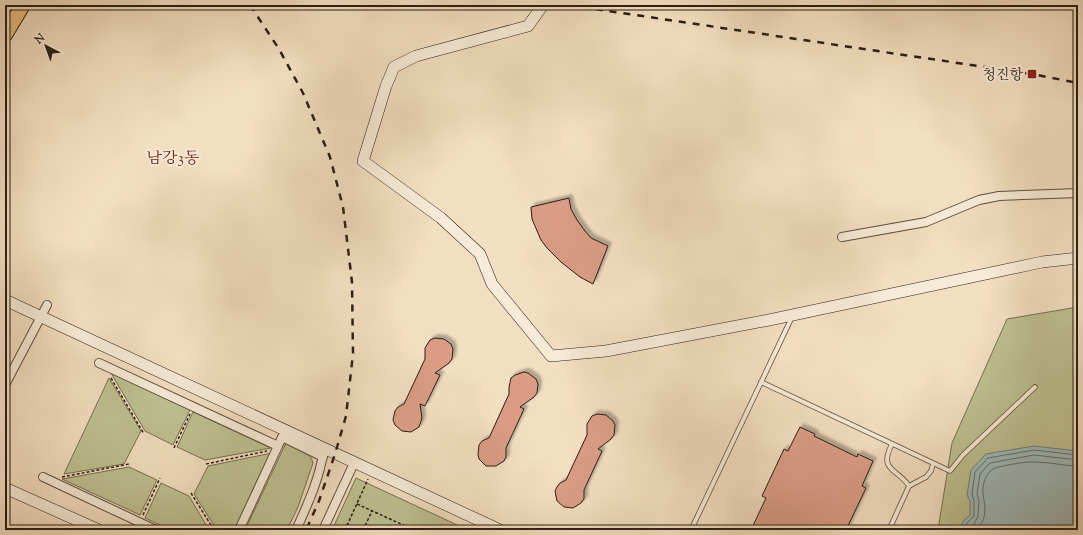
<svg xmlns="http://www.w3.org/2000/svg" width="1083" height="535" font-family="'Sorts Mill Goudy','Noto Serif KR',serif">
<style>
.green{fill:#bec090;stroke:#746f52}
.water{fill:#9ebabb;stroke:#707c79}
.lines{fill:none;stroke-linecap:round;stroke-linejoin:round}
.shore{stroke:#646c68;stroke-width:1}
.building{fill:#da9c85;stroke:#2a1e15;filter:url(#shadow)}
.lane-casing{stroke:#5c4e40;stroke-width:5.5}
.street-casing{stroke:#5c4e40;stroke-width:10}
.secondary-casing{stroke:#2a1e15;stroke-width:12}
.highway-casing{stroke:#2a1e15;stroke-width:16}
.path{stroke:#2a1e15;stroke-width:1.5;stroke-dasharray:3 2;stroke-linecap:butt}
.lane{stroke:#f7ead6;stroke-width:4}
.street{stroke:#f7ead6;stroke-width:8}
.secondary{stroke:#f7ead6;stroke-width:11}
.highway{stroke:#e9bf80;stroke-width:14}
.rail{stroke:#2a1e15;stroke-width:2.5;stroke-dasharray:7 7;stroke-linecap:butt}
.poi-dot{fill:#8f2418;stroke:#f7ead6;stroke-width:1.5}
.labels{text-anchor:middle;stroke-width:4;stroke-linejoin:round;paint-order:stroke}
.poi-label{font-size:14px;fill:#2a1e15;stroke:#f7ead6;text-anchor:end}
.quarter-label{font-size:16px;fill:#7a1f14;stroke:#f7ead6}
</style>
<defs>
<filter id="shadow"><feDropShadow dx="3.5" dy="-3.5" stdDeviation="1" flood-color="#0004"/></filter>
</defs>
<rect width="100%" height="100%" fill="#f2dec0"/>
<filter id="stains"><feTurbulence type="fractalNoise" baseFrequency=".005" numOctaves="4"/><feColorMatrix values="0 0 0 0 .2 0 0 0 0 .09 0 0 0 0 .02 0 0 0 .5 -.17"/></filter>
<radialGradient id="worn" r=".72"><stop offset=".6" stop-color="#630" stop-opacity="0"/><stop offset="1" stop-color="#630" stop-opacity=".3"/></radialGradient>
<g class="green">
<path d="M 1078,307 L 1078,530 L 938,530 L 952,443 L 1007,319 Z"/>
<path d="M 111,373 L 190,410 L 173,445 L 145,431 Z"/>
<path d="M 109,378 L 141,431 L 124,464 L 64,474 Z"/>
<path d="M 193,412 L 271,448 L 205,460 L 177,447 Z"/>
<path d="M 286,443 C 295,448 311,451 313,463 L 298,507 L 287,530 L 245,530 Z"/>
<path d="M 272,453 L 234,530 L 217,530 L 194,494 L 208,466 Z"/>
<path d="M 129,467 L 157,480 L 140,515 L 62,479 Z"/>
<path d="M 356,478 L 468,530 L 332,530 Z"/>
<path d="M 161,483 L 189,496 L 209,530 L 171,530 L 145,518 Z"/>
</g>
<path class="water" d="M 1034,446 L 1078,451 L 1078,530 L 960,530 L 963,521 L 970,515 L 970,501 L 967,495 L 971,470 L 986,454 Z"/>
<g class="lines">
<g class="shore">
<path d="M 964,530 L 967,523 L 974,516 L 974,501 L 972,494 L 975,472 L 988,458 L 1034,450 L 1078,455"/>
<path d="M 970,530 L 978,517 L 979,501 L 977,494 L 980,474 L 990,463 L 1034,455 L 1078,460"/>
<path d="M 976,530 C 988,518 985,509 983,493 C 982,485 986,473 993,469 C 997,466 1030,461 1035,462 C 1050,462 1064,466 1078,466"/>
</g>
</g>
<g class="building">
<path d="M 569,198 L 571,209 L 577,220 L 585,231 L 591,238 L 608,246 L 593,284 L 580,277 L 561,262 L 547,248 L 541,240 L 532,219 L 531,207 Z"/>
<path d="M 435,338 L 444,339 L 451,344 L 453,349 L 452,359 L 449,363 L 435,373 L 440,375 L 425,406 L 420,404 L 422,418 L 419,427 L 411,432 L 402,431 L 395,425 L 393,420 L 395,411 L 398,407 L 404,404 L 425,359 L 425,348 L 430,340 Z"/>
<path d="M 524,372 L 528,373 L 536,379 L 538,384 L 537,393 L 534,397 L 520,407 L 524,409 L 506,448 L 506,457 L 504,461 L 496,466 L 486,466 L 479,459 L 478,454 L 479,445 L 482,441 L 489,438 L 509,394 L 509,387 L 511,378 L 515,375 Z"/>
<path d="M 597,414 L 606,415 L 613,421 L 615,425 L 614,435 L 611,439 L 598,449 L 602,451 L 584,490 L 584,499 L 581,503 L 573,508 L 564,507 L 557,501 L 555,491 L 557,487 L 560,483 L 566,480 L 587,435 L 587,424 L 592,416 Z"/>
<path d="M 800,427 L 815,434 L 814,436 L 857,457 L 858,454 L 873,461 L 862,486 L 866,488 L 846,530 L 751,530 L 766,498 L 762,496 L 784,449 L 788,451 Z"/>
</g>
<g class="lines">
<g class="lane-casing">
<g id="lane">
<path d="M 761,382 L 950,471 L 963,455 L 1035,387"/>
<path d="M 892,444 C 878,471 897,468 909,486"/>
<path d="M 691,530 L 792,317"/>
<path d="M 889,530 L 909,486 L 926,477 L 931,471 L 933,464"/>
</g>
</g>
<g class="street-casing">
<g id="street">
<path d="M 842,237 L 926,222 L 979,200 L 999,196 L 1078,193"/>
<path d="M 99,363 L 278,446 L 239,530"/>
<path d="M 5,385 L 47,305"/>
<path d="M 278,446 L 282,437 L 323,457"/>
<path d="M 43,477 L 156,530"/>
<path d="M 296,530 C 308,504 320,477 324,449"/>
<path d="M 323,530 L 354,463"/>
</g>
</g>
<g class="secondary-casing">
<g id="secondary">
<path d="M 543,5 L 528,26 L 416,56 L 394,67 L 386,86 L 363,161 L 441,218 L 480,254 L 492,284 L 551,356 L 606,351 L 769,320 L 1042,262 L 1078,258"/>
<path d="M 5,300 L 500,530"/>
<path d="M 5,488 L 99,530"/>
</g>
</g>
<g class="highway-casing">
<path id="highway" d="M 5,35 L 23,5"/>
</g>
<g class="path">
<path d="M 111,378 L 144,434"/>
<path d="M 174,448 L 190,414"/>
<path d="M 206,464 L 267,451"/>
<path d="M 62,477 L 129,464"/>
<path d="M 191,493 L 214,530"/>
<path d="M 357,504 L 414,530"/>
<path d="M 143,515 L 160,478"/>
<path d="M 345,530 L 368,479"/>
<path d="M 363,530 L 372,511"/>
</g>
<use href="#lane" class="lane"/>
<use href="#street" class="street"/>
<use href="#secondary" class="secondary"/>
<use href="#highway" class="highway"/>
<g class="rail">
<path d="M 250,5 L 279,49 L 303,93 L 330,157 L 343,207 L 352,282 L 353,354 L 346,416 L 335,454 L 319,501 L 306,530"/>
<path d="M 568,5 L 1032,74 L 1078,83"/>
</g>
</g>
<rect class="poi-dot" x="1027" y="69" width="10" height="10" rx="2"/>
<g class="labels">
<g class="poi-label">
<text x="1023" y="79">청진항</text>
</g>
<g class="quarter-label">
<text x="173" y="163">남강3동</text>
</g>
</g>
<rect width="1083" height="535" fill="none" stroke="#f2dec0" stroke-width="20"/>
<rect x="6" y="6" width="1071" height="523" fill="none" stroke="#2a1e15" stroke-width="2"/>
<rect x="10" y="10" width="1063" height="515" fill="none" stroke="#2a1e15"/>
<g transform="translate(46 46) rotate(319)" stroke="#f7ead6" stroke-width="3" paint-order="stroke">
<path d="M0-3L7 15L0 10L-7 15Z" fill="#2a1e15"/>
<text y="-6" font-size="11" font-weight="bold" text-anchor="middle" fill="#2a1e15">N</text>
</g>
<rect width="100%" height="100%" filter="url(#stains)"/>
<rect width="100%" height="100%" fill="url(#worn)"/>
</svg>
